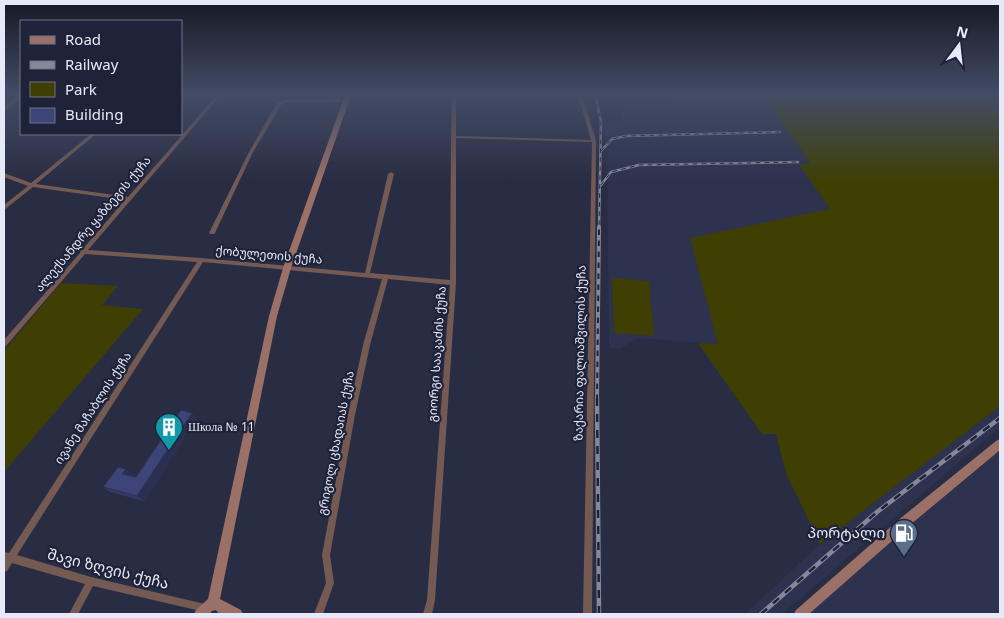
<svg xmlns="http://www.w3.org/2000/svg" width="1004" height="618" font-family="Georgia,'Noto Sans Georgian',serif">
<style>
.built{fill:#2d324f}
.green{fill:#3f3f04}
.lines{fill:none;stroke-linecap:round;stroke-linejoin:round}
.street{fill:#755953;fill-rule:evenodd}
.secondary{fill:#9b7066;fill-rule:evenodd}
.rail-far2-casing{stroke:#84889a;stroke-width:2.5}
.rail-far1-casing{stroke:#84889a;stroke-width:4}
.rail-casing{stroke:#84889a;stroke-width:4.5}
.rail-far2{stroke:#1f2339;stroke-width:1;stroke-dasharray:4.5;stroke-linecap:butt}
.rail-far1{stroke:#1f2339;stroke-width:2;stroke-dasharray:5.5;stroke-linecap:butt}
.rail{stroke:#1f2339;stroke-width:2.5;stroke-dasharray:8;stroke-linecap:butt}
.wall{fill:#343a66}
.shaded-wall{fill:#2b3053}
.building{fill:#3d4477;stroke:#2b3053}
.labels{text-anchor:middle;stroke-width:4.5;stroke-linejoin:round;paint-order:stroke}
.street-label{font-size:12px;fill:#e6e9f8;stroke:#1f2339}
.poi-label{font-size:12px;fill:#e6e9f8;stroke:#1f2339;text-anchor:start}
.near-poi-label{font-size:15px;fill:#e6e9f8;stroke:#1f2339;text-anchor:end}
.near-street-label{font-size:15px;fill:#e6e9f8;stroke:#1f2339}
</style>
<rect width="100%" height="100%" fill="#292d43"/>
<g class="built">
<path d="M 688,95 L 763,95 L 810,163 L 800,164 L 830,209 L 718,344 L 638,338 L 620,349 L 609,347 L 607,142 L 599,121 L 620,122 L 626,104 L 666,103 L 664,97 L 686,97 Z"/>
<path d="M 1000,406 L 1000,427 L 782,614 L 745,614 L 820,544 Z"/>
<path d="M 1000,444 L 1000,614 L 800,614 L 918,511 Z"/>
</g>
<g class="green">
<path d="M 763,95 L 1000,95 L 1000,406 L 820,544 L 786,473 L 776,434 L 762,434 L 698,343 L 718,344 L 690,238 L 830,209 L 799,164 L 810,163 Z"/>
<path d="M 612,278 L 649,281 L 654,336 L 614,333 Z"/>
<path d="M 61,283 L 118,286 L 102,305 L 143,309 L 4,472 L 4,351 Z"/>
</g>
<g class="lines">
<g class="street">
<path d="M 19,95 L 21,95 L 21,98 L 6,110 L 4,110 L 4,107 Z"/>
<path d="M 217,95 L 221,95 L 88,250 L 201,258 L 365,273 L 388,174 L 391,172 L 394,174 L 370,273 L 450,280 L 451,137 L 452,95 L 456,95 L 456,136 L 591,140 L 578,95 L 582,95 L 596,141 L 592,614 L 583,614 L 592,142 L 456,138 L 456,283 L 435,600 L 432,614 L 423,614 L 427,600 L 450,285 L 388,279 L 370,345 L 355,415 L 330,555 L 334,583 L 323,614 L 314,614 L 326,583 L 322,555 L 348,415 L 363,345 L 382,279 L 203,262 L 17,555 L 91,577 L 205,604 L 208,605 L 209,608 L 208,611 L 205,612 L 93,586 L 78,614 L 69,614 L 85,584 L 12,563 L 7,571 L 4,572 L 4,552 L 9,553 L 197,262 L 85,254 L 6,346 L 4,347 L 4,340 L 80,253 L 80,251 L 82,250 L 125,200 L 33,187 L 4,210 L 4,205 L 28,186 L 4,177 L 4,173 L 31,183 L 91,134 L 96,134 L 36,184 L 128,197 Z"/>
<path d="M 320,95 L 325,95 L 340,98 L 340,100 L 346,100 L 348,101 L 346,102 L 287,102 L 281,105 L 252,154 L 215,233 L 214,234 L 210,234 L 209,233 L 248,154 L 277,103 L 286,100 L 336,100 Z"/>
</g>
<g class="secondary">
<path d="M 345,95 L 351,95 L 291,268 L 277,316 L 220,599 L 241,610 L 243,614 L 219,614 L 216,610 L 212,611 L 209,614 L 194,614 L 196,610 L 208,599 L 269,316 L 283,268 Z"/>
<path d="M 1000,439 L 1000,450 L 910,525 L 809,614 L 794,614 L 796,610 L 902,517 L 996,441 Z"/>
</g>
<g class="rail-far2-casing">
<g id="rail-far2">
<path d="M 595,95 L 601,121 L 599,229"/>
<path d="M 601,151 L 612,139 L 626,136 L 780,132"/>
<path d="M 601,185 L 611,172 L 639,165 L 798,162"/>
</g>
</g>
<g class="rail-far1-casing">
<path id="rail-far1" d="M 597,400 L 599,227"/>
</g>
<g class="rail-casing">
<g id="rail">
<path d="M 597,398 L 599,614"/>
<path d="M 761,614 L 877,512 L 1000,418"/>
</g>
</g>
<use href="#rail-far2" class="rail-far2"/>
<use href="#rail-far1" class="rail-far1"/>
<use href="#rail" class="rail"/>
</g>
<path class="wall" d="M 197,418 L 144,501 L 110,492 L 103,487 L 132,474 L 130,476 L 136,477 Z"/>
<g class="shaded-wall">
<path d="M 192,413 L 197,418 L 144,501 L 137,496 Z"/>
<path d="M 126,469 L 132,474 L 129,479 L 122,474 Z"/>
</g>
<path class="building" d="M 181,410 L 192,413 L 137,496 L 103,487 L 118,467 L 126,469 L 122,474 L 136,477 Z"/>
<linearGradient id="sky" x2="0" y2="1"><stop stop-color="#171925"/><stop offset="0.52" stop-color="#434c66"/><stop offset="1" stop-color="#434c66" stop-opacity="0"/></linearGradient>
<rect width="1004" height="181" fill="url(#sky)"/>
<defs>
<g id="building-pin" transform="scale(1.4375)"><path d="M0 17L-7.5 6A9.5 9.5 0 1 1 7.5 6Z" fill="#0f9aa8" stroke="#1f2339"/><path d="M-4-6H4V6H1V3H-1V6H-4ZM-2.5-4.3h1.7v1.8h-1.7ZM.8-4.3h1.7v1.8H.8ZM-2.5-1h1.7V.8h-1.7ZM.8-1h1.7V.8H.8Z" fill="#fff"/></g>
<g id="fuel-pin" transform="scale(1.4375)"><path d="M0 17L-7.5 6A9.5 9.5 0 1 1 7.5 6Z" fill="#5c6f8a" stroke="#1f2339"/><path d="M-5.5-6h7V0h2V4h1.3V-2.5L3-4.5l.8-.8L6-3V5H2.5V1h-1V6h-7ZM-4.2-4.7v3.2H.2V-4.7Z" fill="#fff"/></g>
</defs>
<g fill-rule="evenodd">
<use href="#building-pin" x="169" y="427"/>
<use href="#fuel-pin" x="904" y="533"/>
</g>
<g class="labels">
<g class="street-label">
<text transform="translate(93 224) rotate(-50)" y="4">ალექსანდრე ყაზბეგის ქუჩა</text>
<text transform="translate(269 255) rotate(5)" y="4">ქობულეთის ქუჩა</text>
<text transform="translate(580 353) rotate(-89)" y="4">ზაქარია ფალიაშვილის ქუჩა</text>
<text transform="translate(437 354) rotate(-86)" y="4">გიორგი სააკაძის ქუჩა</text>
<text transform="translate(93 408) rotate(-57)" y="4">ივანე მაჩაბლის ქუჩა</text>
<text transform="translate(336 443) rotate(-79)" y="4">გრიგოლ ცხადაიას ქუჩა</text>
</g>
<g class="poi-label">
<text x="188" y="431">Школа № 11</text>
</g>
<g class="near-poi-label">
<text x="885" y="538">პორტალი</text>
</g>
<g class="near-street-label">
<text transform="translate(108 569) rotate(14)" y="5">შავი ზღვის ქუჩა</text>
</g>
</g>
<rect width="1004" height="618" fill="none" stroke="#e6e9f8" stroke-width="10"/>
<rect x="20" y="20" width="162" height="115" fill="#1f2339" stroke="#6f7285"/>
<rect x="30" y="36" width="25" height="8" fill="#9b7066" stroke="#6f7285"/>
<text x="65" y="45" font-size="15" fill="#e6e9f8">Road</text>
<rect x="30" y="61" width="25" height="8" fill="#84889a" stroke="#6f7285"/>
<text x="65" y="70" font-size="15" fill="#e6e9f8">Railway</text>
<rect x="30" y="82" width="25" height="15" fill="#3f3f04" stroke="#6f7285"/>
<text x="65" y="95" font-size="15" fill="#e6e9f8">Park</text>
<rect x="30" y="108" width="25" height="15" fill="#3d4477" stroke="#6f7285"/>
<text x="65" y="120" font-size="15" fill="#e6e9f8">Building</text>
<g transform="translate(959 45) rotate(15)" stroke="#1f2339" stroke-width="4" paint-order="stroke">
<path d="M0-4L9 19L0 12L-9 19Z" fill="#e6e9f8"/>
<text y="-8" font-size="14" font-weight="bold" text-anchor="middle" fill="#e6e9f8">N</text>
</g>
</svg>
